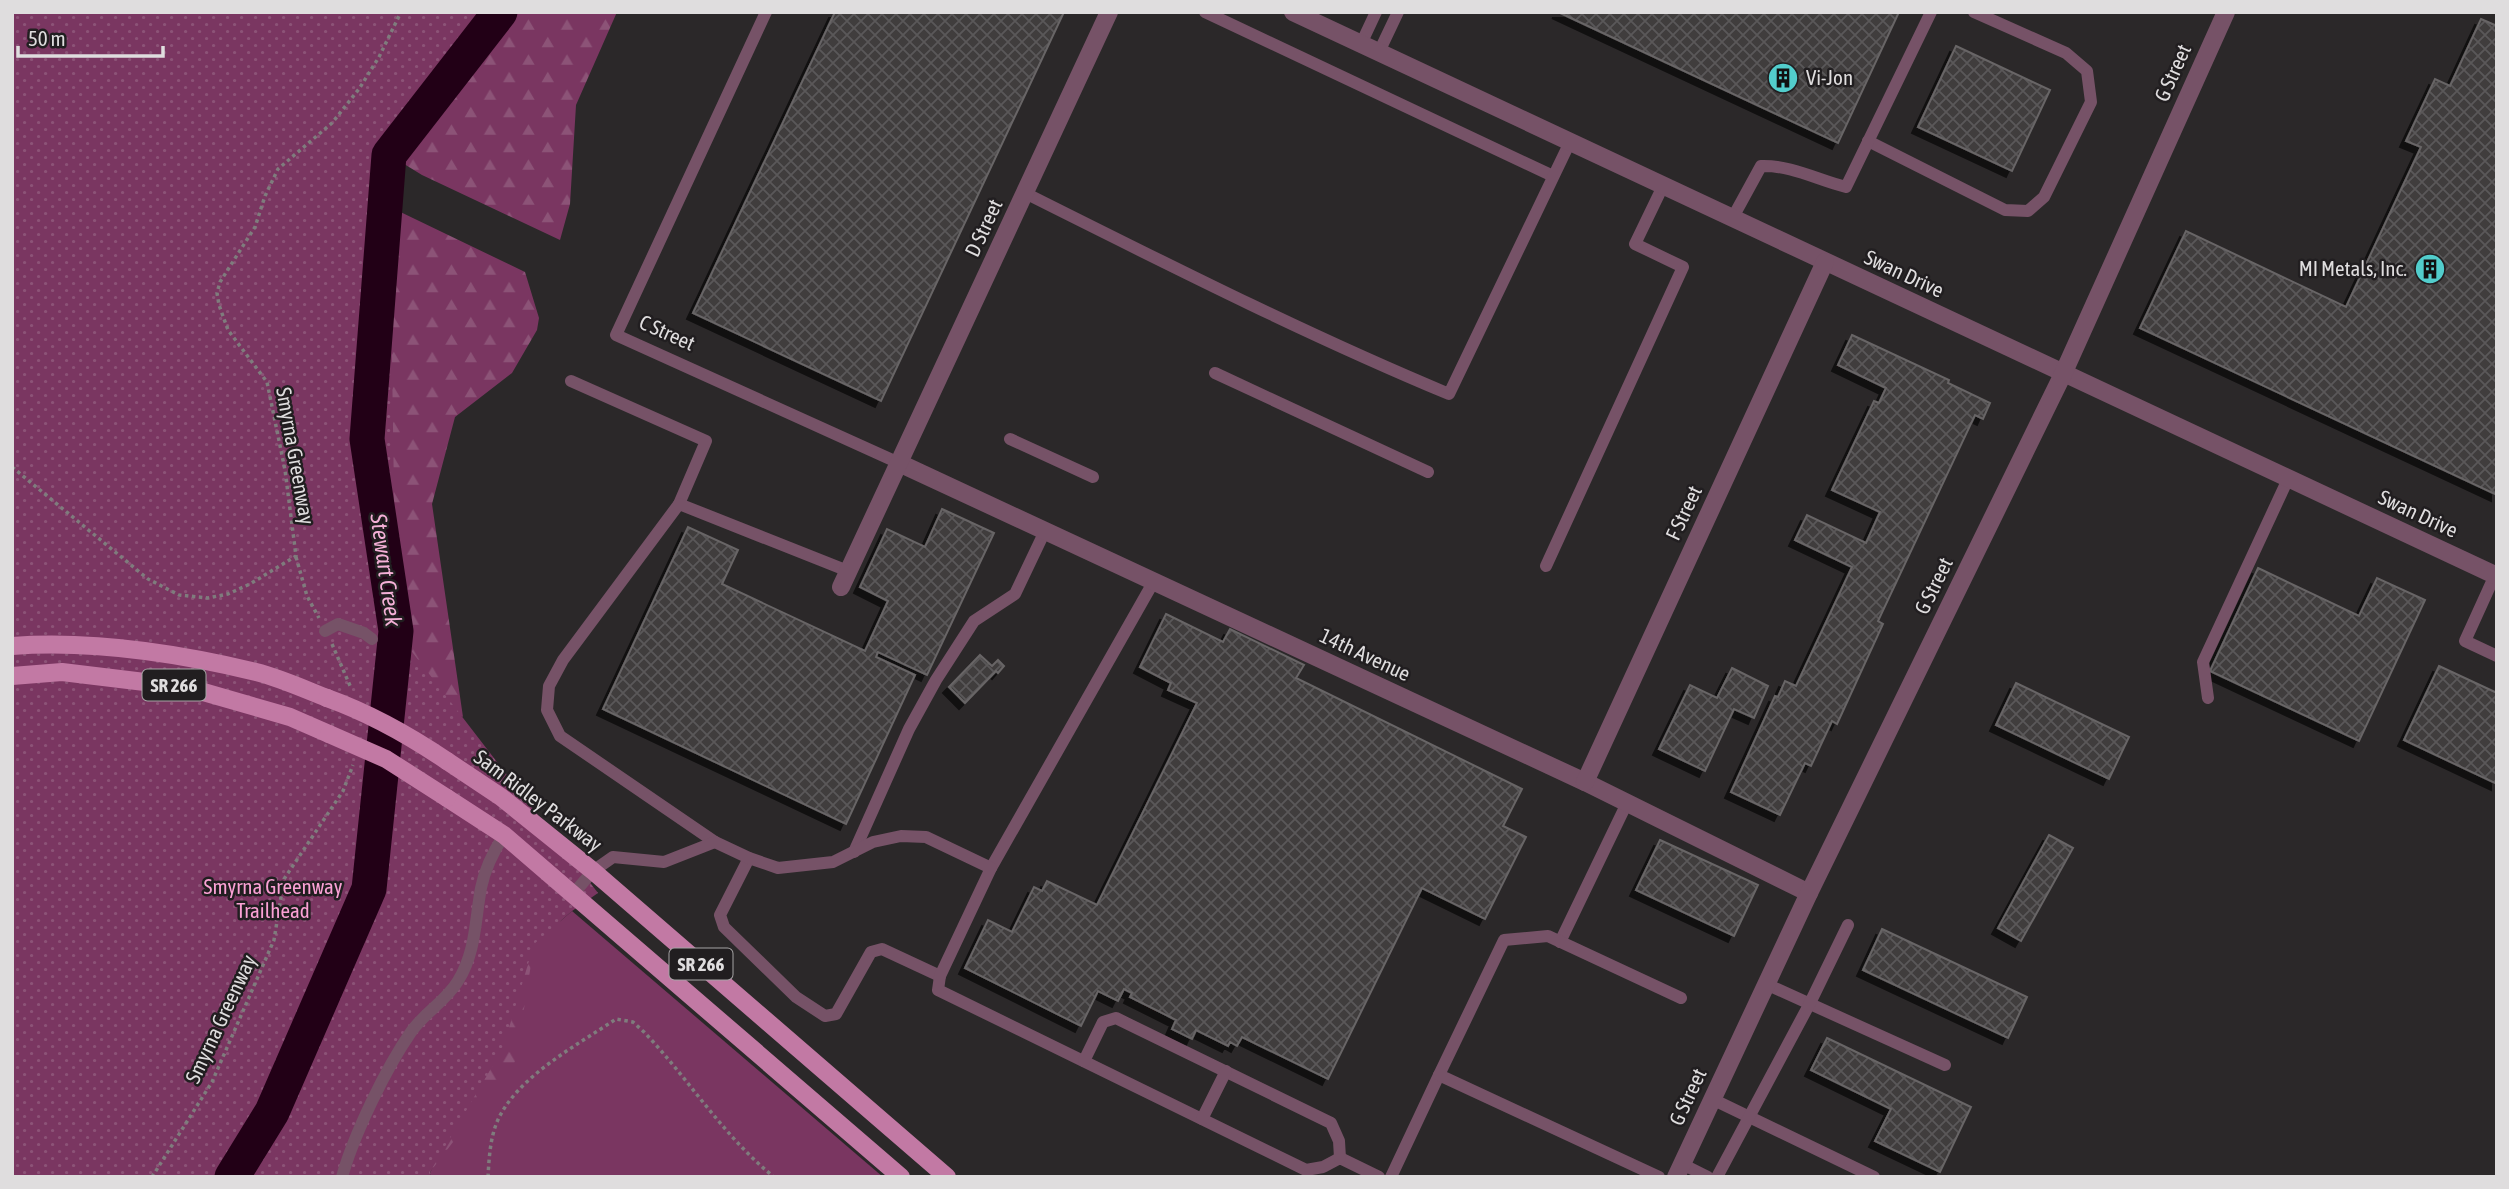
<svg xmlns="http://www.w3.org/2000/svg" width="2509" height="1189" font-family="'Asap Condensed',sans-serif">
<style>
.green{fill:#7a3661}
.forest{fill:url(#forest-firs)}
.park{fill:url(#park-dots)}
.lines{fill:none;stroke-linecap:round;stroke-linejoin:round}
.river{stroke:#220016;stroke-width:35}
.building{fill:url(#building-cross-hatch);stroke:#686566;stroke-width:2;filter:url(#shadow)}
.path{stroke:#7f7c7d;stroke-width:3.5;stroke-dasharray:3.5 3.5;stroke-linecap:butt}
.lane{stroke:#765267;stroke-width:12}
.street{stroke:#765267;stroke-width:18}
.primary{stroke:#c279a4;stroke-width:18}
.primary-bridge{stroke:#c279a4;stroke-width:18}
.labels{text-anchor:middle;stroke-width:5;stroke-linejoin:round;paint-order:stroke}
.shield{fill:#211e20;stroke:#a6a4a5;stroke-width:2}
.shield-label{font-size:19px;font-weight:bold;fill:#dfddde}
.street-label{font-size:21px;fill:#dfddde;stroke:#211e20}
.poi-label{font-size:21px;fill:#dfddde;stroke:#211e20;text-anchor:start}
.park-label{font-size:21px;fill:#fba1d5;stroke:#211e20}
.water-label{font-size:23px;font-style:italic;fill:#f4b0d7;stroke:#211e20}
</style>
<defs>
<pattern id="forest-firs" width="22" height="20" patternUnits="userSpaceOnUse" patternTransform="scale(1.75)"><rect width="22" height="20" fill="#7a3661"/><path d="M5 1l3.5 6h-7zM16 11l3.5 6h-7z" fill="#8c5377"/></pattern>
<pattern id="park-dots" width="8" height="8" patternUnits="userSpaceOnUse" patternTransform="scale(1.75)"><rect width="8" height="8" fill="#7a3661"/><path d="M2 2h.1M6 6h.1" fill="none" stroke="#8c5377" stroke-width="1.8" stroke-linecap="round"/></pattern>
<pattern id="building-cross-hatch" width="8" height="8" patternUnits="userSpaceOnUse" patternTransform="scale(1.75)"><rect width="8" height="8" fill="#3f3c3d"/><path d="M0 0l8 8M0 8l8-8" fill="none" stroke="#5a5859"/></pattern>
<filter id="shadow"><feDropShadow dx="-6" dy="6" stdDeviation="0" flood-color="#0009"/></filter>
</defs>
<rect width="100%" height="100%" fill="#2b2829"/>
<path class="green" d="M 572,911 L 883,1177 L 431,1177 L 430,1173 L 534,944 Z"/>
<g class="forest">
<path d="M 418,12 L 617,12 L 576,105 L 570,204 L 560,240 L 422,175 L 313,108 Z"/>
<path d="M 280,154 L 525,272 L 539,318 L 537,330 L 512,373 L 455,417 L 432,504 L 463,717 L 407,689 L 12,186 Z"/>
<path d="M 528,882 L 561,916 L 558,946 L 534,945 L 516,1060 L 488,1103 L 463,1129 L 430,1172 L 430,1177 L 407,1177 Z"/>
</g>
<path class="park" d="M 12,12 L 492,12 L 389,155 L 396,631 L 598,893 L 572,911 L 534,944 L 503,1048 L 430,1172 L 431,1177 L 12,1177 Z"/>
<g class="lines">
<path class="river" d="M 232,1177 L 272,1112 L 369,889 L 396,631 L 367,439 L 389,155 L 500,12"/>
</g>
<g class="building">
<path d="M 835,12 L 1064,12 L 881,401 L 693,313 Z"/>
<path d="M 1558,12 L 1899,12 L 1838,143 Z"/>
<path d="M 2481,19 L 2497,26 L 2497,495 L 2140,328 L 2186,231 L 2346,307 L 2421,147 L 2406,141 L 2435,79 L 2450,86 Z"/>
<path d="M 1956,46 L 2050,90 L 2012,171 L 1918,127 Z"/>
<path d="M 1852,335 L 1949,380 L 1948,383 L 1990,403 L 1983,419 L 1975,415 L 1878,621 L 1883,624 L 1837,724 L 1832,721 L 1811,766 L 1805,763 L 1780,815 L 1731,792 L 1775,696 L 1778,697 L 1785,681 L 1796,686 L 1852,567 L 1795,540 L 1807,515 L 1866,543 L 1880,512 L 1832,490 L 1874,401 L 1879,403 L 1886,388 L 1838,365 Z"/>
<path d="M 942,509 L 994,533 L 927,675 L 878,652 L 876,657 L 915,675 L 846,824 L 603,709 L 688,527 L 738,550 L 722,584 L 865,651 L 888,601 L 860,587 L 887,529 L 925,547 Z"/>
<path d="M 2258,568 L 2359,616 L 2377,578 L 2425,600 L 2359,741 L 2210,671 Z"/>
<path d="M 1166,614 L 1223,642 L 1230,629 L 1304,665 L 1296,678 L 1522,789 L 1503,826 L 1526,837 L 1485,919 L 1422,888 L 1328,1079 L 1242,1037 L 1237,1046 L 1230,1042 L 1228,1046 L 1196,1030 L 1192,1039 L 1172,1029 L 1176,1020 L 1130,997 L 1132,993 L 1124,989 L 1118,1001 L 1098,991 L 1081,1026 L 965,968 L 988,920 L 1012,932 L 1034,887 L 1042,891 L 1047,881 L 1097,905 L 1197,703 L 1168,690 L 1171,683 L 1140,667 Z"/>
<path d="M 980,655 L 992,666 L 998,660 L 1004,666 L 998,673 L 996,671 L 965,703 L 949,687 Z"/>
<path d="M 2439,666 L 2497,693 L 2497,784 L 2404,740 Z"/>
<path d="M 1732,668 L 1768,686 L 1754,718 L 1734,709 L 1705,771 L 1659,749 L 1690,685 L 1717,698 Z"/>
<path d="M 2016,683 L 2129,737 L 2109,779 L 1996,725 Z"/>
<path d="M 2049,835 L 2073,848 L 2021,941 L 1998,928 Z"/>
<path d="M 1660,840 L 1758,885 L 1734,936 L 1636,890 Z"/>
<path d="M 1882,929 L 2027,997 L 2008,1038 L 1863,970 Z"/>
<path d="M 1827,1038 L 1971,1107 L 1940,1172 L 1875,1141 L 1891,1109 L 1811,1070 Z"/>
</g>
<g class="lines">
<g class="path">
<path d="M 12,467 L 148,579 L 179,595 L 208,598 L 228,594 L 250,584 L 296,556 L 285,470 L 267,382 L 228,330 L 219,305 L 217,293 L 220,282 L 255,227 L 265,196 L 278,169 L 332,123 L 359,89 L 379,57 L 401,12"/>
<path d="M 296,557 L 307,596 L 319,618"/>
<path d="M 332,644 L 351,688"/>
<path d="M 152,1177 L 212,1082 L 274,940 L 284,879 L 343,791 L 353,765"/>
<path d="M 488,1177 C 489,1159 490,1139 497,1122 C 516,1077 576,1046 616,1019 L 633,1022 L 644,1032 C 689,1079 723,1136 774,1177"/>
</g>
<g class="lane">
<path d="M 766,12 L 616,335 L 899,463"/>
<path d="M 1205,12 L 1553,176"/>
<path d="M 1361,44 L 1376,12"/>
<path d="M 1379,52 L 1398,12"/>
<path d="M 1868,141 L 2005,210 L 2028,211 L 2044,197 L 2091,102 L 2087,71 L 2066,53 L 1974,12"/>
<path d="M 1025,193 C 1165,263 1305,334 1449,394 L 1570,142"/>
<path d="M 1732,219 L 1761,166 C 1791,165 1818,180 1846,187 L 1931,12"/>
<path d="M 1215,373 L 1428,472"/>
<path d="M 571,381 L 706,441 L 679,504"/>
<path d="M 1010,439 L 1093,477"/>
<path d="M 1546,566 L 1683,267 L 1635,244 L 1663,186"/>
<path d="M 2495,575 L 2465,641 L 2497,656"/>
<path d="M 325,631 L 338,624 L 364,633 L 372,639"/>
<path d="M 2208,698 L 2203,662 L 2288,479"/>
<path d="M 715,842 L 560,736 L 547,710 L 549,686 L 563,660 L 679,504 L 848,571"/>
<path d="M 854,852 L 909,729 L 936,680 L 974,621 L 1015,594 L 1045,531"/>
<path d="M 749,858 L 720,915 L 724,927 L 796,997 L 825,1016 L 836,1014 L 871,952 L 882,949 L 940,976"/>
<path d="M 991,868 L 1154,581"/>
<path d="M 573,894 L 593,871 L 613,857 L 664,862 L 715,842 L 749,858 L 778,868 L 833,862 L 873,842 L 901,836 L 926,837 L 991,868 L 940,976 L 938,990 L 1306,1170 L 1323,1167 L 1340,1158 L 1379,1177"/>
<path d="M 1560,942 L 1627,803"/>
<path d="M 1766,984 L 1945,1065"/>
<path d="M 1084,1061 L 1103,1022 L 1116,1018 L 1331,1123 L 1339,1141 L 1340,1158"/>
<path d="M 1712,1099 L 1874,1177"/>
<path d="M 1202,1119 L 1226,1071"/>
<path d="M 1682,1164 L 1708,1177"/>
<path d="M 342,1177 C 354,1134 386,1068 411,1032 C 424,1013 446,1001 458,981 C 476,952 475,920 481,888 C 485,868 493,852 504,835"/>
<path d="M 1391,1177 L 1439,1075"/>
<path d="M 1659,1177 L 1439,1075 L 1504,940 L 1548,936 L 1681,998"/>
<path d="M 1717,1177 L 1810,1003 L 1848,925"/>
</g>
<g class="street">
<path d="M 1293,12 L 2497,576"/>
<path d="M 899,463 L 1585,782 L 1809,893"/>
<path d="M 841,587 L 1109,12"/>
<path d="M 1585,782 L 1825,262"/>
<path d="M 1676,1177 L 1809,893 L 2063,374 L 2226,12"/>
</g>
<g class="primary">
<path d="M 12,646 C 93,640 177,653 256,672 C 280,678 304,689 327,698"/>
<path d="M 12,676 L 62,672 L 186,687 L 290,717 L 329,734"/>
<path d="M 447,761 L 501,797 L 593,871 L 947,1177"/>
<path d="M 447,798 L 504,835 L 901,1177"/>
</g>
<g class="primary-bridge">
<path d="M 327,698 C 369,713 410,736 447,761"/>
<path d="M 329,734 L 386,759 L 447,798"/>
</g>
</g>
<defs>
<g id="building-disc" transform="scale(1.575)"><circle r="9.5" fill="#52cdcc" stroke="#211e20"/><path d="M-4-6H4V6H1V3H-1V6H-4ZM-2.5-4.3h1.7v1.8h-1.7ZM.8-4.3h1.7v1.8H.8ZM-2.5-1h1.7V.8h-1.7ZM.8-1h1.7V.8H.8Z" fill="#111"/></g>
</defs>
<g fill-rule="evenodd">
<use href="#building-disc" x="1783" y="78"/>
<use href="#building-disc" x="2430" y="269"/>
</g>
<g class="labels">
<g class="shield">
<rect x="142.5" y="669.5" width="63" height="31" rx="5"/>
<rect x="669.5" y="948.5" width="63" height="31" rx="5"/>
</g>
<g class="shield-label">
<text x="174" y="692">SR 266</text>
<text x="701" y="971">SR 266</text>
</g>
<g class="street-label">
<text transform="translate(2173 73) rotate(-66)" y="7">G Street</text>
<text transform="translate(984 228) rotate(-65)" y="7">D Street</text>
<text transform="translate(1904 274) rotate(25)" y="7">Swan Drive</text>
<text transform="translate(667 333) rotate(24)" y="7">C Street</text>
<text transform="translate(295 456) rotate(80)" y="7">Smyrna Greenway</text>
<text transform="translate(1684 513) rotate(-65)" y="7">F Street</text>
<text transform="translate(2418 514) rotate(25)" y="7">Swan Drive</text>
<text transform="translate(1934 586) rotate(-64)" y="7">G Street</text>
<text transform="translate(1365 655) rotate(25)" y="7">14th Avenue</text>
<text transform="translate(538 801) rotate(37)" y="7">Sam Ridley Parkway</text>
<text transform="translate(221 1019) rotate(-65)" y="7">Smyrna Greenway</text>
<text transform="translate(1688 1097) rotate(-65)" y="7">G Street</text>
</g>
<g class="poi-label">
<text x="1806" y="85">Vi-Jon</text>
<text x="2407" y="276" text-anchor="end">MI Metals, Inc.</text>
</g>
<g class="park-label">
<text x="273" y="894">Smyrna Greenway<tspan x="273" dy="24">Trailhead</tspan></text>
</g>
<g class="water-label">
<text transform="translate(386 570) rotate(82)" y="8">Stewart Creek</text>
</g>
</g>
<rect width="2509" height="1189" fill="none" stroke="#dfddde" stroke-width="28"/>
<path d="M18 46v10h145v-10" fill="none" stroke="#dfddde" stroke-width="3.5"/>
<text x="28" y="46" font-size="21" fill="#dfddde" stroke="#211e20" stroke-width="5" paint-order="stroke">50 m</text>
</svg>
